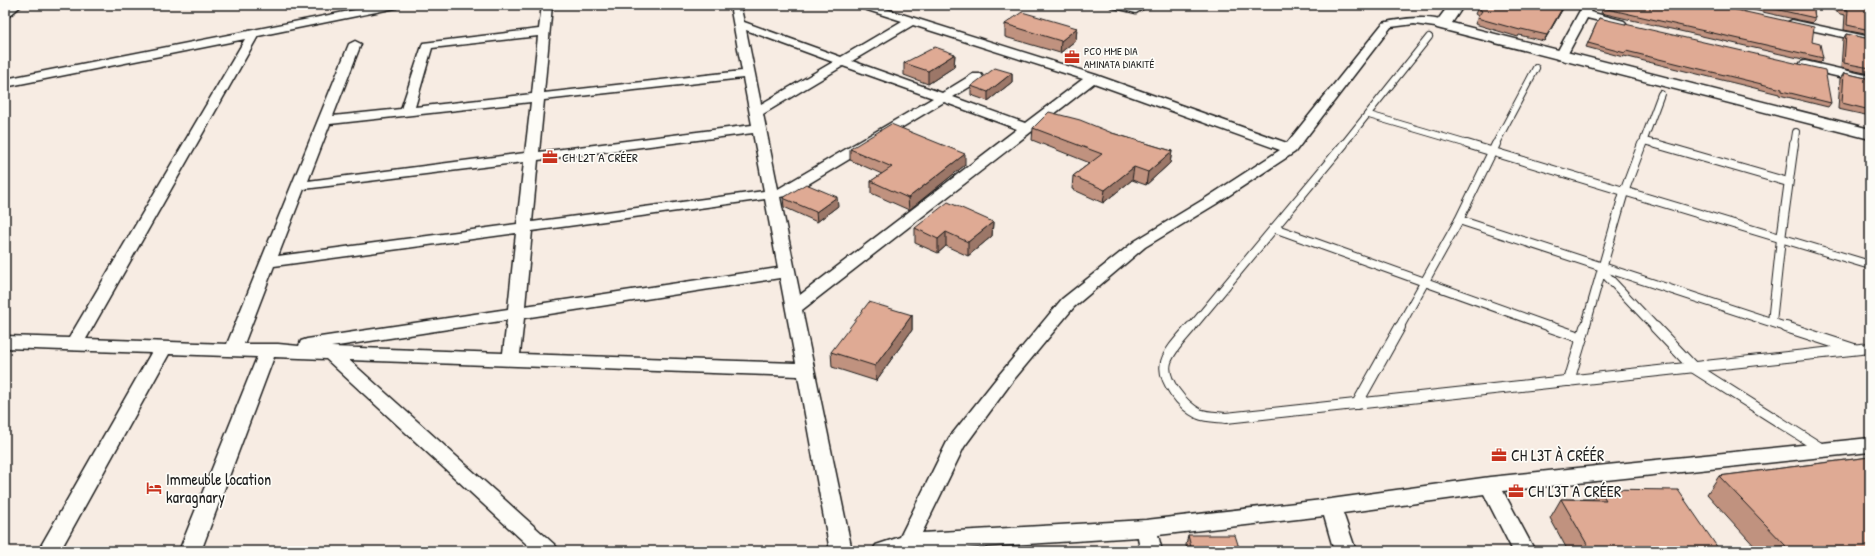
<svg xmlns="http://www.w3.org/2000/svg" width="1875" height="556" font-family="'Patrick Hand',sans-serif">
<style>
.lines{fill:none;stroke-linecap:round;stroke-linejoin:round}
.lane-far2-casing{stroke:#1c1c1c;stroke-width:8}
.lane-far1-casing{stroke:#1c1c1c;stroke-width:10}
.lane-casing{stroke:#1c1c1c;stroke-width:12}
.street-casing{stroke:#1c1c1c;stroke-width:3}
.secondary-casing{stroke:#1c1c1c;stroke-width:3}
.lane-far2{stroke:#fdfcf7;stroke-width:6}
.lane-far1{stroke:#fdfcf7;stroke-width:8}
.lane{stroke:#fdfcf7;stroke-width:10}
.street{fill:#fdfcf7;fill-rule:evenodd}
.secondary{fill:#fdfcf7;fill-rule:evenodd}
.wall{fill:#c0927f;stroke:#1c1c1c}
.shaded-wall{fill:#9c7768;stroke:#1c1c1c}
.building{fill:#dfaa94;stroke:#1c1c1c}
.labels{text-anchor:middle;stroke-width:3.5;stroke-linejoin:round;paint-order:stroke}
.far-poi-label{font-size:11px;fill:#1c1c1c;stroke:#fdfcf7;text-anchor:start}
.poi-label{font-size:13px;fill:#1c1c1c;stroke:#fdfcf7;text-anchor:start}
.near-poi-label{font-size:16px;fill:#1c1c1c;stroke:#fdfcf7;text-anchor:start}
</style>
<rect width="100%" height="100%" fill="#f7ece3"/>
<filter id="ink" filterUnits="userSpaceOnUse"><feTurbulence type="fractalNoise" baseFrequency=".025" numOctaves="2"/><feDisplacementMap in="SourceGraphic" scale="8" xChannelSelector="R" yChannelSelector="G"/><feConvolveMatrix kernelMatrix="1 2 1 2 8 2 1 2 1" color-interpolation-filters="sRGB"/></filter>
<g filter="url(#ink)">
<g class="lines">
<g class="lane-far2-casing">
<g id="lane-far2">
<path d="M 1369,115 L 1471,145"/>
<path d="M 1644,141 L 1660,145"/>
<path d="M 1343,145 L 1429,37"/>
<path d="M 1495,145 L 1536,68"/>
<path d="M 1642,145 L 1661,94"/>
<path d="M 1794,145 L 1796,132"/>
</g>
</g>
<g class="lane-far1-casing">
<g id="lane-far1">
<path d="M 1467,144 L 1870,265"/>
<path d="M 1656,144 L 1788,182"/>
<path d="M 1459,220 L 1789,328"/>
<path d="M 1274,228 L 1553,328"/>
<path d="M 1602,271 L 1656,328"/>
<path d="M 1772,322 L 1781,239 L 1794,144"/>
<path d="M 1191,328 L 1344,144"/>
<path d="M 1399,328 L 1459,220 L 1496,144"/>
<path d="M 1585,328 L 1624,192 L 1642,144"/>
</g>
</g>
<g class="lane-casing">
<g id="lane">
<path d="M 1191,327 C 1183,337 1170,349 1166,362 C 1161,380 1183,406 1199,414 C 1206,417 1218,417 1226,418 L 1870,348"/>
<path d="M 1550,327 L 1582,338"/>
<path d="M 1655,327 L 1694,368 L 1822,449"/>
<path d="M 1786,327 L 1854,349"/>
<path d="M 1569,381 L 1585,327"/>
<path d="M 1357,404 L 1400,327"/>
</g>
</g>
<g class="street-casing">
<g id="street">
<path d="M 10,5 L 22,5 L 9,16 L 5,17 L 5,9 Z"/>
<path d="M 380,5 L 401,5 L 396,8 L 258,36 L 86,339 L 227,344 L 349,44 L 355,41 L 361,44 L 333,116 L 401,109 L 423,43 L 539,29 L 542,5 L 552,5 L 544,93 L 742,71 L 730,5 L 740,5 L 744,22 L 841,57 L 902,21 L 858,7 L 857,5 L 873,5 L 1096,75 L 1287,143 L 1383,23 C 1397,19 1438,13 1448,25 L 1442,28 L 1414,24 L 1391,27 L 1295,152 L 1216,204 L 1145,247 L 1074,307 L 1011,383 L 964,447 L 922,533 L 1146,520 L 1331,499 L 1490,477 L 1870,438 L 1870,452 L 1503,491 L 1535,551 L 1513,551 L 1484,494 L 1343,513 L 1356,551 L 1334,551 L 1324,516 L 1158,535 L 1162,551 L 1140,551 L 1138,537 L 918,551 L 872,551 L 876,545 L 900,537 L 949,438 L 999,375 L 1062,299 L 1135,241 L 1206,198 L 1280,150 L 1094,83 L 802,310 L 852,551 L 830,551 L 798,376 L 349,360 L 555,545 L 559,551 L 534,551 L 326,359 L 274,357 L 201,551 L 179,551 L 257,357 L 169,354 L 60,551 L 38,551 L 151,353 L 5,348 L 5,336 L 69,338 L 245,39 L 5,87 L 5,79 ZM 913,25 L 1083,79 L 1025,123 L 953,97 L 981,80 L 983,77 L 981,74 L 973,74 L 942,93 L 852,61 ZM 746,30 L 833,62 L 761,104 ZM 538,36 L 532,94 L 415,107 L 432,48 ZM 843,66 L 933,98 L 778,189 L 763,114 ZM 743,78 L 752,125 L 539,152 L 544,100 ZM 531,102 L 525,153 L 308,181 L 330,124 ZM 944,102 L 1017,129 L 800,295 L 780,197 L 790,195 ZM 753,133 L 764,191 L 532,222 L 538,160 ZM 524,162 L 517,224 L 278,256 L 304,189 ZM 765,199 L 778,268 L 525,306 L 532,231 ZM 516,233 L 508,309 L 307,339 L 301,341 L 299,346 L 278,344 L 244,344 L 274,266 ZM 780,278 L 796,363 L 520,354 L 524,318 ZM 507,320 L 503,353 L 331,347 Z"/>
<path d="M 1110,5 L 1134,6 L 1149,5 L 1136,13 L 1111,7 Z"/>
<path d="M 1583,5 L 1593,5 L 1590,12 L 1624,21 L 1626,23 L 1620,26 L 1587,18 L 1565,59 L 1557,59 L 1555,56 Z"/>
<path d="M 1792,20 L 1870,37 L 1870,43 L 1788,25 L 1786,23 Z"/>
<path d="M 1805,61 L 1870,76 L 1870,84 L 1801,68 L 1799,65 L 1801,62 Z"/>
</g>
</g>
<g class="secondary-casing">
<path id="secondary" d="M 1449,5 L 1464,5 L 1452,23 L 1870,129 L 1870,139 L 1437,28 L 1434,25 Z"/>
</g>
<use href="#lane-far2" class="lane-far2"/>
<use href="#lane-far1" class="lane-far1"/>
<use href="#lane" class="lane"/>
<use href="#street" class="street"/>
<use href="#secondary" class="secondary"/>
</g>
<g class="wall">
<path d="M 1479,5 L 1565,5 L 1544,41 L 1519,35 L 1518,37 L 1475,24 L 1478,16 L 1475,14 Z"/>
<path d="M 1604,5 L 1812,42 L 1823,58 L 1820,63 L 1601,13 Z"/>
<path d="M 1731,5 L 1813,5 L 1815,18 L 1812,23 Z"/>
<path d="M 1825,5 L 1870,5 L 1870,35 L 1844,30 L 1845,15 L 1840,14 Z"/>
<path d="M 1599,18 L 1831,103 L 1828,107 L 1779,95 L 1779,94 L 1624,56 L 1623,57 L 1586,47 Z"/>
<path d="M 1005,24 L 1077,28 L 1076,40 L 1060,53 L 1005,37 Z"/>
<path d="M 1846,34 L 1870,39 L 1870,74 L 1841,68 L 1843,39 Z"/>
<path d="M 955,54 L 954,67 L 928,84 L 904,75 L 904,63 Z"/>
<path d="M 1012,73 L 1012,82 L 988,101 L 971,95 L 971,86 Z"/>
<path d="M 1844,73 L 1870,79 L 1870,116 L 1838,109 L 1840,79 Z"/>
<path d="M 1033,128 L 1112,133 L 1172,151 L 1170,163 L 1146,185 L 1132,180 L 1103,203 L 1072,189 L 1073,176 L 1090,163 L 1032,140 Z"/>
<path d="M 850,149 L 965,165 L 909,210 L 871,193 L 871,181 L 882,174 L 850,160 Z"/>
<path d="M 783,198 L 838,206 L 817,222 L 784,207 Z"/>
<path d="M 993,222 L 992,236 L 968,256 L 946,246 L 938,253 L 915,243 L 915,228 Z"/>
<path d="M 912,315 L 912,330 L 876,381 L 832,367 L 831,352 Z"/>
<path d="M 1870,457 L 1870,551 L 1756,551 L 1758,550 L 1707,494 L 1719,476 Z"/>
<path d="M 1599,489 L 1720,551 L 1568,551 L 1550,518 L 1561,499 L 1593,499 Z"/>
<path d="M 1188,535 L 1240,551 L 1187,551 L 1186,545 Z"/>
</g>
<g class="shaded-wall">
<path d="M 1564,5 L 1565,5 L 1544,41 L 1547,35 Z"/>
<path d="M 1077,28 L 1076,40 L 1060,53 L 1061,41 Z"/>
<path d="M 955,54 L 954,67 L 928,84 L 928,71 Z"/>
<path d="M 1012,73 L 1012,82 L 988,101 L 988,92 Z"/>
<path d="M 1172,151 L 1170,163 L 1146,185 L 1148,172 Z"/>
<path d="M 965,154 L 965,165 L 909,210 L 908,198 Z"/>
<path d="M 1134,167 L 1132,180 L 1103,203 L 1105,190 Z"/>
<path d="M 837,197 L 838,206 L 817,222 L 816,212 Z"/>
<path d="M 993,222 L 992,236 L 968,256 L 968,242 Z"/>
<path d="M 946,232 L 946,246 L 938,253 L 938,239 Z"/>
<path d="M 912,315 L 912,330 L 876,381 L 875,366 Z"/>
</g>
<g class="building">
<path d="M 1479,5 L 1564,5 L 1547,35 L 1521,29 L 1520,30 L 1477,18 L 1482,11 L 1477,7 Z"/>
<path d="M 1604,5 L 1714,5 L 1814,27 L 1812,42 L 1820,44 L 1823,58 L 1603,8 Z"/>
<path d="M 1757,5 L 1813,5 L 1815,18 Z"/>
<path d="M 1837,5 L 1870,5 L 1870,30 L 1847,25 L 1848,10 L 1843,9 Z"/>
<path d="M 1022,12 L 1077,28 L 1061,41 L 1005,24 Z"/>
<path d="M 1599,18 L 1825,70 L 1831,103 L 1782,91 L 1782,89 L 1626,51 L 1625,53 L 1588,43 Z"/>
<path d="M 1846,34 L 1870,39 L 1870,68 L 1844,63 Z"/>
<path d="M 935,47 L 955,54 L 928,71 L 904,63 Z"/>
<path d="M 995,68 L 1012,73 L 988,92 L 971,86 Z"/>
<path d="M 1844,73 L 1870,79 L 1870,110 L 1842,103 Z"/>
<path d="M 1049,112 L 1080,120 L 1112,133 L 1172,151 L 1148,172 L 1134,167 L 1105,190 L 1073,176 L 1102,154 L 1033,128 Z"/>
<path d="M 891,124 L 965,154 L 908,198 L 871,181 L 892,167 L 850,149 Z"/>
<path d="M 806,184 L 837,197 L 816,212 L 783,198 Z"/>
<path d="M 948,202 L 993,222 L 968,242 L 946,232 L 938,239 L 915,228 Z"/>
<path d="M 869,302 L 912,315 L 875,366 L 831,352 Z"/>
<path d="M 1870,457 L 1870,517 L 1869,517 L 1870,518 L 1870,551 L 1758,551 L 1757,550 L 1786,546 L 1719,476 Z"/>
<path d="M 1599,489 L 1678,490 L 1720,551 L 1591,551 L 1561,499 L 1606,500 Z"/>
<path d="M 1188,535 L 1235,535 L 1240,551 L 1192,551 Z"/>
<path d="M 316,549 L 315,551 L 301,551 Z"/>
</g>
</g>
<defs>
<g id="office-bare" transform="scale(1.2)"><path d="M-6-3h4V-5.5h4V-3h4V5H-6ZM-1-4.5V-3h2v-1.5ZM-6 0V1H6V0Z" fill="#c8321e" stroke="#fdfcf7" stroke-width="2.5" paint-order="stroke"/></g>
<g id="hotel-bare" transform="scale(1.2)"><path d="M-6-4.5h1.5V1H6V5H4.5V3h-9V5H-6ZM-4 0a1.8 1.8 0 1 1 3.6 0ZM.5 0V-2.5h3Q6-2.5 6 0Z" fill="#c8321e" stroke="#fdfcf7" stroke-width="2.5" paint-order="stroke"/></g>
</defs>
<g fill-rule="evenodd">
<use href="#office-bare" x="1072" y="57"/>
<use href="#office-bare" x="550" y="157"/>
<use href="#office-bare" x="1499" y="455"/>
<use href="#hotel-bare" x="154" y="488"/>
<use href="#office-bare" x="1516" y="491"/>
</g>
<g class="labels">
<g class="far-poi-label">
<text x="1084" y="55">PCO MME DIA<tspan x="1084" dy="13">AMINATA DIAKITÉ</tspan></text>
</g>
<g class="poi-label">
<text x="562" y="162">CH L2T A CRÉER</text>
</g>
<g class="near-poi-label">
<text x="1511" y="461">CH L3T À CRÉÉR</text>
<text x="166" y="485">Immeuble location<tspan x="166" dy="18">karagnary</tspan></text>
<text x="1528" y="497">CH L3T A CRÉER</text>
</g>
</g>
<rect width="1875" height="556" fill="none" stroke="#fdfcf7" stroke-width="20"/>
<rect x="10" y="10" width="1855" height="536" fill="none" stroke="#1c1c1c" stroke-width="1.5" filter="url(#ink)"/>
</svg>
